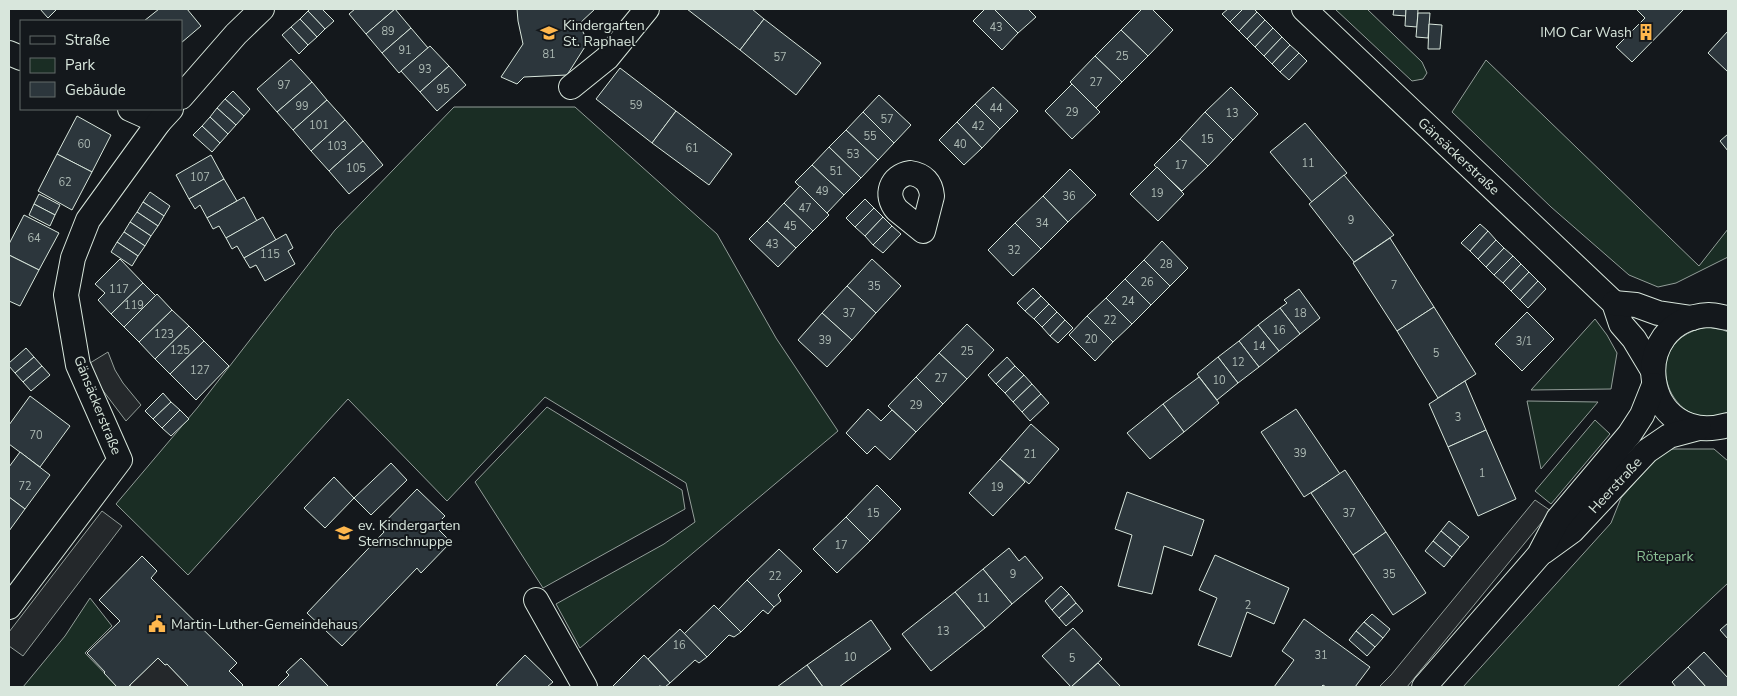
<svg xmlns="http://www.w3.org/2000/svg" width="1737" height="696" font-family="'Nunito Sans',sans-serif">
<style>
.green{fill:#1a2d24;stroke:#939e99}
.parking{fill:#24282b;stroke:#939e99}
.building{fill:#2c363c;stroke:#d8e6dc}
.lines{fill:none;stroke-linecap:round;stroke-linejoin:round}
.street-casing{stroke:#d8e6dc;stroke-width:26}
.street{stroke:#14181c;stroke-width:24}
.labels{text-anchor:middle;stroke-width:4;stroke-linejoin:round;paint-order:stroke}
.number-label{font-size:11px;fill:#adbab4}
.poi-label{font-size:14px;fill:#d8e6dc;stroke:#14181c;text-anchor:start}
.street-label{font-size:14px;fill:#d8e6dc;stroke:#14181c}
.park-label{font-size:14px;fill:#8ac095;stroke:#14181c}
</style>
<rect width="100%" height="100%" fill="#14181c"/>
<g class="green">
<path d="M 1335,9 L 1367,9 L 1422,62 L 1427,73 L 1423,79 L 1412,81 Z"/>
<path d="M 1486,60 L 1699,266 L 1728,229 L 1728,257 L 1676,283 L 1658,287 L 1629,275 L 1551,207 L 1452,112 Z"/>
<path d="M 454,107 L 575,107 L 717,234 L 776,338 L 838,431 L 580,648 L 556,604 L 664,544 L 695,522 L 686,483 L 545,397 L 447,501 L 348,399 L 188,575 L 116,504 L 198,407 L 335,230 Z"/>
<path d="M 1595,319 L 1607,335 L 1617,353 L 1611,389 L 1531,390 Z"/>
<path d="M 1708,327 L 1723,330 L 1728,332 L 1728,412 C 1674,438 1638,353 1693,331 C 1697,329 1703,328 1708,327 Z"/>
<path d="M 1527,401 L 1528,401 L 1598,402 L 1541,469 Z"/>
<path d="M 547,407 L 682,490 L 685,509 L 543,588 L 475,482 Z"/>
<path d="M 1595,420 L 1610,434 L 1551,504 L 1535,491 Z"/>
<path d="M 1668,449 L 1714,449 L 1728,461 L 1728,583 L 1617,687 L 1463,687 L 1611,523 L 1621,498 L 1659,455 Z"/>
<path d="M 90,598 L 112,626 L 85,653 L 118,687 L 23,687 L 65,636 Z"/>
</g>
<g class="parking">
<path d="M 108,352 L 115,370 L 123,383 L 141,405 L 126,421 L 98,384 L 90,363 Z"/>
<path d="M 1535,500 L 1551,511 L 1407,687 L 1379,687 L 1391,675 Z"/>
<path d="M 102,511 L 122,526 L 23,656 L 9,646 L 9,632 Z"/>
<path d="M 158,658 L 165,665 L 167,664 L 189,687 L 132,687 L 130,685 Z"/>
</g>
<g class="building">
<path d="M 40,9 L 57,9 L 48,18 Z"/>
<path d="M 159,9 L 187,9 L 201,26 L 181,43 L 181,21 L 144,21 Z"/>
<path d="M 310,9 L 322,9 L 334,21 L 325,29 L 308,11 Z"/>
<path d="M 355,9 L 395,9 L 366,34 L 349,14 Z"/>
<path d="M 395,9 L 411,28 L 382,53 L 366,34 Z"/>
<path d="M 517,9 L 595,9 L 579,24 L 588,42 L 567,75 L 524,77 L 517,84 L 501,77 L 523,44 L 518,21 Z"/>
<path d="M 687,9 L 752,9 L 764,19 L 740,50 Z"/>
<path d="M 985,9 L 994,9 L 1018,33 L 1002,50 L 973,21 Z"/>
<path d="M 994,9 L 1028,9 L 1036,17 L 1018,33 Z"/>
<path d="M 1142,9 L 1152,9 L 1173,30 L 1148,56 L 1121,30 Z"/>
<path d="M 1228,9 L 1243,9 L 1230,22 L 1222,14 Z"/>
<path d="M 1243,9 L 1254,9 L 1257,12 L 1239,31 L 1230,22 Z"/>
<path d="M 1394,9 L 1406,9 L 1406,16 L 1393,15 Z"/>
<path d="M 1406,9 L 1418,9 L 1417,27 L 1405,26 Z"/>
<path d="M 1636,9 L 1684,9 L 1632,62 L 1616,47 L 1645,18 Z"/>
<path d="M 308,11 L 325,29 L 317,37 L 300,19 Z"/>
<path d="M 1257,12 L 1265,20 L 1247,39 L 1239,31 Z"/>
<path d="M 1418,13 L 1430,13 L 1428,38 L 1416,37 Z"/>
<path d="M 300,19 L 317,37 L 308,45 L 291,27 Z"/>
<path d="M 764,19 L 821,63 L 796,95 L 740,50 Z"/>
<path d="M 1265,20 L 1273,28 L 1255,47 L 1247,39 Z"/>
<path d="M 1429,24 L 1442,25 L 1440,49 L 1428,49 Z"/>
<path d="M 291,27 L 308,45 L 299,54 L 282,35 Z"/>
<path d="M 411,28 L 428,48 L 399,73 L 382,53 Z"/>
<path d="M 1273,28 L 1282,37 L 1264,56 L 1255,47 Z"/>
<path d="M 1121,30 L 1148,56 L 1122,82 L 1095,56 Z"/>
<path d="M 1728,31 L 1728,72 L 1708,53 Z"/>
<path d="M 1282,37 L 1290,45 L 1272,64 L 1264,56 Z"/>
<path d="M 1290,45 L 1299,53 L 1280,72 L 1272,64 Z"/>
<path d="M 430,46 L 449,66 L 420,92 L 401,71 Z"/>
<path d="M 1299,53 L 1307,61 L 1289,80 L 1280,72 Z"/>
<path d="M 1095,56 L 1122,82 L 1096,108 L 1070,82 Z"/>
<path d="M 291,59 L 312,82 L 277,112 L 257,89 Z"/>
<path d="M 449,66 L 466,85 L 437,111 L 420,92 Z"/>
<path d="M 620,68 L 676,111 L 652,143 L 596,99 Z"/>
<path d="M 312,82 L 327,100 L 293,130 L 277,112 Z"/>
<path d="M 1072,84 L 1100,112 L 1072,139 L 1045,111 Z"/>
<path d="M 993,87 L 1018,111 L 1000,129 L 975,104 Z"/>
<path d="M 1231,87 L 1258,114 L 1233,140 L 1205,112 Z"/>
<path d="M 233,91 L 250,109 L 244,116 L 225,99 Z"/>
<path d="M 879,95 L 911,125 L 894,143 L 863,112 Z"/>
<path d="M 225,99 L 244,116 L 236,125 L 217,108 Z"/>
<path d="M 327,100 L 345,120 L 311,151 L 293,130 Z"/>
<path d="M 975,104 L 1000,129 L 982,148 L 957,122 Z"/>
<path d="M 217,108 L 236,125 L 228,134 L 210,117 Z"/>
<path d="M 676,111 L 732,154 L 709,185 L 652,143 Z"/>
<path d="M 863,112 L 894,143 L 878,160 L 846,130 Z"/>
<path d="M 1205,112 L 1233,140 L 1208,166 L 1180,139 Z"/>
<path d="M 77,116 L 111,135 L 92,172 L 57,154 Z"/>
<path d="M 210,117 L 228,134 L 220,143 L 202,126 Z"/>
<path d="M 345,120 L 363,141 L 329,171 L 311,151 Z"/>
<path d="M 957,122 L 982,148 L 964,165 L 939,140 Z"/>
<path d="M 1305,123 L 1347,173 L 1312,202 L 1270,152 Z"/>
<path d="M 202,126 L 220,143 L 212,152 L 193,135 Z"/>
<path d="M 846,130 L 878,160 L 861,178 L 829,147 Z"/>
<path d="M 1728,134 L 1728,151 L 1720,141 Z"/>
<path d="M 1180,139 L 1208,166 L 1182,191 L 1154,165 Z"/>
<path d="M 363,141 L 383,165 L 349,194 L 329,171 Z"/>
<path d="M 829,147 L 861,178 L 844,195 L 812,165 Z"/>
<path d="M 57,154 L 92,172 L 72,210 L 38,191 Z"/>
<path d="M 211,155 L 224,179 L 189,199 L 176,175 Z"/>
<path d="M 812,165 L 844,195 L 827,213 L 795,182 Z"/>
<path d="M 1157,167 L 1184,194 L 1158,221 L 1130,194 Z"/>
<path d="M 1070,169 L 1096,195 L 1068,222 L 1043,196 Z"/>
<path d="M 1344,175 L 1394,235 L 1354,262 L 1309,204 Z"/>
<path d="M 224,179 L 237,201 L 207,218 L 200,205 L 195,209 L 189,199 Z"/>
<path d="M 800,186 L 829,215 L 813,231 L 784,203 Z"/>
<path d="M 150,192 L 170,206 L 164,216 L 143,202 Z"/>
<path d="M 39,194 L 60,205 L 55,215 L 34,204 Z"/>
<path d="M 1043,196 L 1068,222 L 1041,249 L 1015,223 Z"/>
<path d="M 244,197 L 257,221 L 226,238 L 219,226 L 213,229 L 207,218 Z"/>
<path d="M 865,199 L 874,208 L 855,227 L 846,218 Z"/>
<path d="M 143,202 L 164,216 L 158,226 L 137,212 Z"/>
<path d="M 784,203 L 813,231 L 796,248 L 767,221 Z"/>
<path d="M 34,204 L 55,215 L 50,226 L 29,215 Z"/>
<path d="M 874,208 L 883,217 L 865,236 L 855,227 Z"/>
<path d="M 137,212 L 158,226 L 151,236 L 130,222 Z"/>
<path d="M 24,215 L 59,233 L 39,270 L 9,255 L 9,244 Z"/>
<path d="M 263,217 L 276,240 L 244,258 L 237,246 L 232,249 L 226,238 Z"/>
<path d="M 883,217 L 892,226 L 873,245 L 865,236 Z"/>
<path d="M 767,221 L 796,248 L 778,267 L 749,239 Z"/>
<path d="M 130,222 L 151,236 L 145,246 L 124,232 Z"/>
<path d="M 1015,223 L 1041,249 L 1013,276 L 988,250 Z"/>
<path d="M 1480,224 L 1488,231 L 1470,251 L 1461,243 Z"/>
<path d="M 892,226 L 901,234 L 883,253 L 873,245 Z"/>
<path d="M 1488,231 L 1496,240 L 1478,259 L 1470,251 Z"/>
<path d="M 124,232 L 145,246 L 138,256 L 117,242 Z"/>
<path d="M 286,234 L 293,248 L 288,251 L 295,264 L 265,281 L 256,265 L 250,268 L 244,258 Z"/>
<path d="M 1390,238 L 1434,307 L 1397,331 L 1353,263 Z"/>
<path d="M 1496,240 L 1504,248 L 1486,267 L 1478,259 Z"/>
<path d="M 1162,241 L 1188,268 L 1170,286 L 1144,260 Z"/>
<path d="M 117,242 L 138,256 L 132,266 L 111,252 Z"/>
<path d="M 1504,248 L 1513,256 L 1494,275 L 1486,267 Z"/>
<path d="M 9,255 L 39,270 L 20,306 L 9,301 Z"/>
<path d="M 1513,256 L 1521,264 L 1503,283 L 1494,275 Z"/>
<path d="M 120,259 L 143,283 L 111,314 L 98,300 L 105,293 L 95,284 Z"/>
<path d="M 872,259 L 901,286 L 876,313 L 847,286 Z"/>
<path d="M 1144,260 L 1170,286 L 1151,305 L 1125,279 Z"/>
<path d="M 1521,264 L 1529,272 L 1511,291 L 1503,283 Z"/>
<path d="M 1529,272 L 1538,281 L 1520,300 L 1511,291 Z"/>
<path d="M 1125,279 L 1151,305 L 1132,324 L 1106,298 Z"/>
<path d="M 1538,281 L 1546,289 L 1528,308 L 1520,300 Z"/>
<path d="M 143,283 L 156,296 L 124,327 L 111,314 Z"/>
<path d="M 847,286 L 876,313 L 852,340 L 822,313 Z"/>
<path d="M 1033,288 L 1041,296 L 1025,311 L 1017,303 Z"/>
<path d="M 1299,289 L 1320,318 L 1300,334 L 1280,308 L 1287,303 L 1284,300 Z"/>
<path d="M 157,294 L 172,310 L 139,342 L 124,327 Z"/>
<path d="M 1041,296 L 1049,304 L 1034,319 L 1025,311 Z"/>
<path d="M 1106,298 L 1132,324 L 1113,342 L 1087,316 Z"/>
<path d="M 1049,304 L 1057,312 L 1042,327 L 1034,319 Z"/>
<path d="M 1434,307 L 1476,374 L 1438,398 L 1397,331 Z"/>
<path d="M 1280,308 L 1300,334 L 1279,351 L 1258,325 Z"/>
<path d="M 172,310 L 189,326 L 155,359 L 139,342 Z"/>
<path d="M 1057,312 L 1065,320 L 1050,336 L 1042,327 Z"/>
<path d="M 1527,312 L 1554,339 L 1522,371 L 1495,344 Z"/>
<path d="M 822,313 L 852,340 L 827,367 L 798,340 Z"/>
<path d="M 1087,316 L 1113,342 L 1095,361 L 1069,335 Z"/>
<path d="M 1065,320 L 1073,328 L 1058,343 L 1050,336 Z"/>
<path d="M 967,324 L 994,350 L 967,379 L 939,353 Z"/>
<path d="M 1258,325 L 1279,351 L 1259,367 L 1239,341 Z"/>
<path d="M 189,326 L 204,341 L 170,374 L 155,359 Z"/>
<path d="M 204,341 L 229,366 L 196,400 L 170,374 Z"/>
<path d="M 1239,341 L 1259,367 L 1238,383 L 1218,357 Z"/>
<path d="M 26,348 L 34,357 L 15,373 L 9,366 L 9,363 Z"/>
<path d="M 939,353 L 967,379 L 943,404 L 916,377 Z"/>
<path d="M 34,357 L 42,366 L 23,382 L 15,373 Z"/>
<path d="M 1007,357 L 1015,366 L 996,384 L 988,375 Z"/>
<path d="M 1218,357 L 1238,383 L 1217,400 L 1197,374 Z"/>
<path d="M 42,366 L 50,375 L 31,391 L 23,382 Z"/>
<path d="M 1015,366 L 1024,375 L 1005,393 L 996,384 Z"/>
<path d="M 1024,375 L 1032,384 L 1013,402 L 1005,393 Z"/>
<path d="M 916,377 L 943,404 L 916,432 L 888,406 Z"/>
<path d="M 1199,377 L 1219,403 L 1184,432 L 1163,404 Z"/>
<path d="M 1465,381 L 1486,430 L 1448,447 L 1429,404 Z"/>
<path d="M 1032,384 L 1041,394 L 1022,412 L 1013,402 Z"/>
<path d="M 163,393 L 171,402 L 153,419 L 145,411 Z"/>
<path d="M 1041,394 L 1049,403 L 1030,421 L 1022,412 Z"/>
<path d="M 30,396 L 70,426 L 40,467 L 9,444 L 9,425 Z"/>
<path d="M 171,402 L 180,410 L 162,428 L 153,419 Z"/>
<path d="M 1163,404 L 1184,432 L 1150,459 L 1127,433 Z"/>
<path d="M 868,409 L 881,421 L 892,410 L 916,432 L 890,460 L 875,446 L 867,454 L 846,433 Z"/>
<path d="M 1296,409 L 1340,474 L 1304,497 L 1261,432 Z"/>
<path d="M 180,410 L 189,419 L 171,436 L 162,428 Z"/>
<path d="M 1031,424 L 1059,449 L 1029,484 L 1000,459 Z"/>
<path d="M 1486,430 L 1516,499 L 1478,516 L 1448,447 Z"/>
<path d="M 20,452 L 50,475 L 25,509 L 9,497 L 9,467 Z"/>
<path d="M 1000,459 L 1025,482 L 993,516 L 969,493 Z"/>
<path d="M 391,463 L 407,480 L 371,515 L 354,498 Z"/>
<path d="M 1345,470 L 1386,532 L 1353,555 L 1311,493 Z"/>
<path d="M 334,477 L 354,498 L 325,528 L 304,508 Z"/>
<path d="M 877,485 L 901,509 L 870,541 L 846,517 Z"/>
<path d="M 417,489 L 445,516 L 435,526 L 451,542 L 421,573 L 417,568 L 342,646 L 307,613 L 384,532 L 380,527 Z"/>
<path d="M 1127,492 L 1204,520 L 1192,556 L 1164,546 L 1152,594 L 1118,586 L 1132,535 L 1115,529 Z"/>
<path d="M 9,497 L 25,509 L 9,531 Z"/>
<path d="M 846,517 L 870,541 L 837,573 L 813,549 Z"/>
<path d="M 1449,521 L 1469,537 L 1460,547 L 1441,531 Z"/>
<path d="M 1441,531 L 1460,547 L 1452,557 L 1433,541 Z"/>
<path d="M 1386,532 L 1426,593 L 1393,615 L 1353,555 Z"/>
<path d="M 1433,541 L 1452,557 L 1444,567 L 1425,551 Z"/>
<path d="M 1009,548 L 1019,561 L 1025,556 L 1043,578 L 1012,604 L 983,569 Z"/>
<path d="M 779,549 L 802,571 L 778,595 L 781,601 L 774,607 L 747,580 Z"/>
<path d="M 1215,555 L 1289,588 L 1274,624 L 1247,612 L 1231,657 L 1198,645 L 1217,598 L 1199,590 Z"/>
<path d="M 142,556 L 157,571 L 151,578 L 237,663 L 229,671 L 243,685 L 241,687 L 189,687 L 167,664 L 165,665 L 158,658 L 128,687 L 117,687 L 104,673 L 105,672 L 87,653 L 120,621 L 99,600 Z"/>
<path d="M 983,569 L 1012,604 L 985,628 L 955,592 Z"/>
<path d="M 747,580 L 774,607 L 768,614 L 763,610 L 741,632 L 718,610 Z"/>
<path d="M 1061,586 L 1069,594 L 1052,610 L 1045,601 Z"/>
<path d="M 955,592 L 985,628 L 931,671 L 902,634 Z"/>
<path d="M 1069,594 L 1076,603 L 1059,618 L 1052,610 Z"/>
<path d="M 1076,603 L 1083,611 L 1066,626 L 1059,618 Z"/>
<path d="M 714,605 L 741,632 L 734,637 L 729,635 L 707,657 L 684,634 Z"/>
<path d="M 1372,614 L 1390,629 L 1383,638 L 1364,622 Z"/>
<path d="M 1304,619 L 1370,667 L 1355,687 L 1326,687 L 1323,685 L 1321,687 L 1274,687 L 1294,660 L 1282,651 Z"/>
<path d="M 871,620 L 891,649 L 839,687 L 823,687 L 807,665 Z"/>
<path d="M 1364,622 L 1383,638 L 1375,647 L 1356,631 Z"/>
<path d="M 1728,623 L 1728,639 L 1720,630 Z"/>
<path d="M 1073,628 L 1102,659 L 1071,687 L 1042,656 Z"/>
<path d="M 680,629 L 707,657 L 699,663 L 695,660 L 670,683 L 648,659 Z"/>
<path d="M 1356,631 L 1375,647 L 1367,656 L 1349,640 Z"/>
<path d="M 1704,652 L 1728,678 L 1728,687 L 1706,687 L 1688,667 Z"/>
<path d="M 525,655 L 553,682 L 547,687 L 499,687 L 496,685 Z"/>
<path d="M 644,655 L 670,683 L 665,687 L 659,686 L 658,687 L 612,687 Z"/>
<path d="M 301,658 L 329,687 L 277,687 L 289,675 L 286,672 Z"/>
<path d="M 1098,663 L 1121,687 L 1071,687 Z"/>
<path d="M 807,665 L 823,687 L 777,687 Z"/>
<path d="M 1688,667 L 1706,687 L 1676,687 L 1672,682 Z"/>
</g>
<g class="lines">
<g class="street-casing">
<g id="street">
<path d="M 1304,9 L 1614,303 L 1621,324 L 1634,339 L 1652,369"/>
<path d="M 9,53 L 21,58"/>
<path d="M 571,87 L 607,58 L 647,9"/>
<path d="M 181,97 L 236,34 L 262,9"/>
<path d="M 130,109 L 159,122"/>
<path d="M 910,173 C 924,175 931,183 932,196 L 923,231 L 897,210 C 884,195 891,176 910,173 Z"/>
<path d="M 1614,303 L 1636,305 L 1658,313 L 1692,318"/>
<path d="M 1728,318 C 1722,317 1715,315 1709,315 C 1624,319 1641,450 1728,425"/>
<path d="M 1543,552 L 1572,531 L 1647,451 L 1669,436 L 1699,428"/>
<path d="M 536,600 L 585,687"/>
<path d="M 9,607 L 120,460 L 78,365 L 66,295 L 73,258 L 88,220 L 159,122 L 171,109"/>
<path d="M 1424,687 L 1539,555 L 1558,519 L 1629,435 L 1642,415 L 1654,385"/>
</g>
</g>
<use href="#street" class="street"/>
</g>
<defs>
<g id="building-bare" transform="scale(1.35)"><path d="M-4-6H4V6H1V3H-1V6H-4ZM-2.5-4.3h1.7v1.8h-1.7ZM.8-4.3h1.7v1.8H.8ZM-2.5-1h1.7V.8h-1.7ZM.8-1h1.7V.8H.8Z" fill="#ffb74d" stroke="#14181c" stroke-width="2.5" paint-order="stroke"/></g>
<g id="school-bare" transform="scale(1.35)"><path d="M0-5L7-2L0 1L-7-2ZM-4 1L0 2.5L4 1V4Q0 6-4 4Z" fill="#ffb74d" stroke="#14181c" stroke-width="2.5" paint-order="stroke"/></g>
<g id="civic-bare" transform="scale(1.35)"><path d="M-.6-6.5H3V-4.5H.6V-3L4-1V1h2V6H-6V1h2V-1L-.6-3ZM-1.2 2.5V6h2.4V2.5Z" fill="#ffb74d" stroke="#14181c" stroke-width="2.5" paint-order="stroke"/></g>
</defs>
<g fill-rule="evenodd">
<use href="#building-bare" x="1646" y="32"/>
<use href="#school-bare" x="549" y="33"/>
<use href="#school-bare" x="344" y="533"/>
<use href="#civic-bare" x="157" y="624"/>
</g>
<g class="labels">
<g class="number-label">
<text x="996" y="31">43</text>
<text x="388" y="35">89</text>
<text x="405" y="54">91</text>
<text x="549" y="58">81</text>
<text x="1122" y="60">25</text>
<text x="780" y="61">57</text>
<text x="425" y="73">93</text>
<text x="1096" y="86">27</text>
<text x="284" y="89">97</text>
<text x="443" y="93">95</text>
<text x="636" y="109">59</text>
<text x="302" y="110">99</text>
<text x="996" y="112">44</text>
<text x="1072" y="116">29</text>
<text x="1232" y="117">13</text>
<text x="887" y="123">57</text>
<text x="319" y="129">101</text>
<text x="978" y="130">42</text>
<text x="870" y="140">55</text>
<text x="1207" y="143">15</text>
<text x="84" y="148">60</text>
<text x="960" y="148">40</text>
<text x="337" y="150">103</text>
<text x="692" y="152">61</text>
<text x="853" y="158">53</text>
<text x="1308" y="167">11</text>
<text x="1181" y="169">17</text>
<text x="356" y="172">105</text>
<text x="836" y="175">51</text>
<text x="200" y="181">107</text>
<text x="65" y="186">62</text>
<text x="822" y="195">49</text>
<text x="1157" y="197">19</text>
<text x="1069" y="200">36</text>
<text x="805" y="212">47</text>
<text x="1351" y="224">9</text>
<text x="1042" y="227">34</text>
<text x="790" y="230">45</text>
<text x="34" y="242">64</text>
<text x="772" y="248">43</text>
<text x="1014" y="254">32</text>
<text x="270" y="258">115</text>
<text x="1166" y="268">28</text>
<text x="1147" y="286">26</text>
<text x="1394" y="289">7</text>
<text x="874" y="290">35</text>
<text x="119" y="293">117</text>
<text x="1128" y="305">24</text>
<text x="134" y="309">119</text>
<text x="849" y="317">37</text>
<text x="1300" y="317">18</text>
<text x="1110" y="324">22</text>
<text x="1279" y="334">16</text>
<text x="164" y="338">123</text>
<text x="1091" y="343">20</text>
<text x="825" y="344">39</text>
<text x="1524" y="345">3/1</text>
<text x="1259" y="350">14</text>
<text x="180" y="354">125</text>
<text x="967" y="355">25</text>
<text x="1436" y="357">5</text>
<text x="1238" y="366">12</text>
<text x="200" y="374">127</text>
<text x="941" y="382">27</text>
<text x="1219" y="384">10</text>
<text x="916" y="409">29</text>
<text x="1458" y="421">3</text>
<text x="36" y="439">70</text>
<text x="1300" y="457">39</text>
<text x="1030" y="458">21</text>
<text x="1482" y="477">1</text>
<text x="25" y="490">72</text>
<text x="997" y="491">19</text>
<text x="873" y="517">15</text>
<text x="1349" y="517">37</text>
<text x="841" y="549">17</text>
<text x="1013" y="578">9</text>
<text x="1389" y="578">35</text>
<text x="775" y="580">22</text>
<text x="983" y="602">11</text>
<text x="1248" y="609">2</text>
<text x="943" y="635">13</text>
<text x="679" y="649">16</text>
<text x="1321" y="659">31</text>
<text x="850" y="661">10</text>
<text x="1072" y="662">5</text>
</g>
<g class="poi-label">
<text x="563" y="30">Kindergarten<tspan x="563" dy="16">St. Raphael</tspan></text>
<text x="1632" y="37" text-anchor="end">IMO Car Wash</text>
<text x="358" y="530">ev. Kindergarten<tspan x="358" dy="16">Sternschnuppe</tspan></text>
<text x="171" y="629">Martin-Luther-Gemeindehaus</text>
</g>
<g class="street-label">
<text transform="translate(1459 156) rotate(43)" y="5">Gänsäckerstraße</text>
<text transform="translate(98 405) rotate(68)" y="5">Gänsäckerstraße</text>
<text transform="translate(1615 485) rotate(-47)" y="5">Heerstraße</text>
</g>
<g class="park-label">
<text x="1665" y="561">Rötepark</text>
</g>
</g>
<rect width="1737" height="696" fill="none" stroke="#d8e6dc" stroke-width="20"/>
<rect x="20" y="20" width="162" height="90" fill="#14181c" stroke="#626a69"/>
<rect x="30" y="36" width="25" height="8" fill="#14181c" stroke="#626a69"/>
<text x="65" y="45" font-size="15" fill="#d8e6dc">Straße</text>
<rect x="30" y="58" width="25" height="15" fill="#1a2d24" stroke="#626a69"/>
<text x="65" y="70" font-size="15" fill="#d8e6dc">Park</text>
<rect x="30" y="82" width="25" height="15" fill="#2c363c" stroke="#626a69"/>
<text x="65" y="95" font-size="15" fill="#d8e6dc">Gebäude</text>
</svg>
